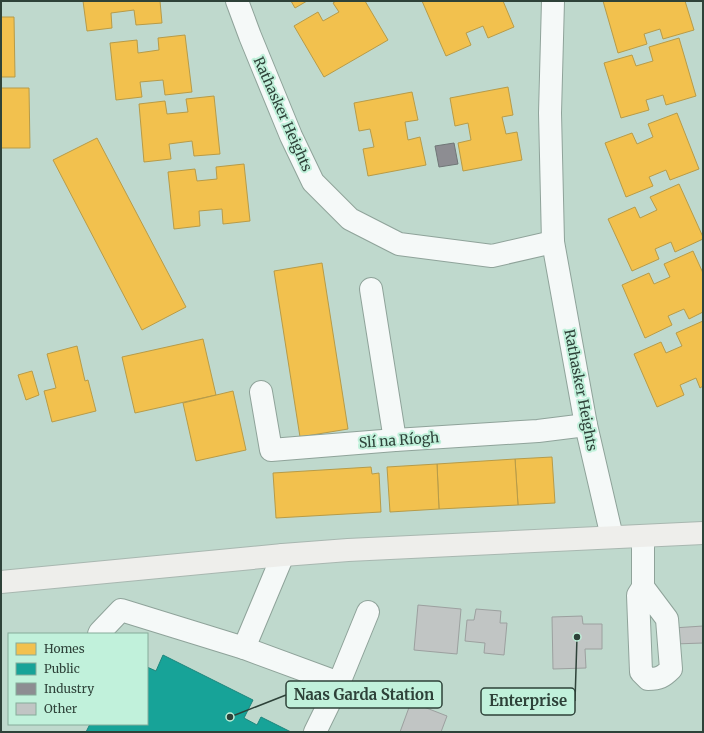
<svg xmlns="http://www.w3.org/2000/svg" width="704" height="733" font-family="Merriweather,serif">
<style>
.homes{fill:#f2c14e;stroke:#b79b48}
.public{fill:#17a398;stroke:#1e867c}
.industry{fill:#8d8d92;stroke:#707677}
.building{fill:#c1c5c4;stroke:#9ca09f}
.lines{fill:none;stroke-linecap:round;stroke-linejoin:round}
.minor-casing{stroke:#8fa39a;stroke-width:24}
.major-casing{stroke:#a8b7b0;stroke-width:24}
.minor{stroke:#f5f9f8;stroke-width:22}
.major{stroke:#eeeeeb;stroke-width:22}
.labels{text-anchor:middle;stroke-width:4;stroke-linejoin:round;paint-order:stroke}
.street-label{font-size:14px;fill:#2e4239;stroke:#c1f1db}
.leader{fill:none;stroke:#2e4239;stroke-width:1.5}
.callout-dot{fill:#2e4239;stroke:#c1f1db;stroke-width:1.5}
.callout{fill:#c1f1db;stroke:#2e4239;stroke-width:1.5}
.callout-label{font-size:15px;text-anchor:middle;font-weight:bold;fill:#2e4239}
</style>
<rect width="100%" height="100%" fill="#bfd9cd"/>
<g class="homes">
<path d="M 83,1 L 160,1 L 162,23 L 136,25 L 134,10 L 111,13 L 112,28 L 87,31 Z"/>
<path d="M 291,1 L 307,1 L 295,8 Z"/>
<path d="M 336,1 L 365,1 L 388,40 L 324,77 L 294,26 L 318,12 L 323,21 L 339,12 L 333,3 Z"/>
<path d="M 422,1 L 503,1 L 514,27 L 488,38 L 483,26 L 466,33 L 471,45 L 446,56 Z"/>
<path d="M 603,1 L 685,1 L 694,30 L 663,39 L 660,29 L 644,34 L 647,44 L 618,53 Z"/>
<path d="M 1,17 L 14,17 L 15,77 L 1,77 Z"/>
<path d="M 185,35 L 192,92 L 165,95 L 163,80 L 140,82 L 142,97 L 116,100 L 110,43 L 137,40 L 138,53 L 159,50 L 158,38 Z"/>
<path d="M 679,38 L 696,96 L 666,105 L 663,95 L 646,100 L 649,110 L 621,118 L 604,63 L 632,55 L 636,66 L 653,61 L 649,47 Z"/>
<path d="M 508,87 L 513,115 L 502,117 L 506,134 L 517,132 L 522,160 L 463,171 L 458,143 L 471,140 L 468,123 L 455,126 L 450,98 Z"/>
<path d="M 1,88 L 29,88 L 30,148 L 1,148 Z"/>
<path d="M 412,92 L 418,120 L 405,122 L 408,140 L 420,137 L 426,165 L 368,176 L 363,149 L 374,147 L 370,129 L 359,131 L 354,103 Z"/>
<path d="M 214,96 L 220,154 L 194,156 L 192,141 L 169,144 L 171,159 L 144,162 L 139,104 L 165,101 L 167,114 L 188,112 L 186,99 Z"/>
<path d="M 677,113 L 699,169 L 670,180 L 666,170 L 649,177 L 653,186 L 626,197 L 605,143 L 632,133 L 637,144 L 653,137 L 648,124 Z"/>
<path d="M 97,138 L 186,307 L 142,330 L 53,160 Z"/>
<path d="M 244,164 L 250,221 L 223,224 L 222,209 L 199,211 L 200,226 L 174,229 L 168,172 L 195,169 L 197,181 L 217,179 L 216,167 Z"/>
<path d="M 679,184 L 703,237 L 703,239 L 675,252 L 671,242 L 655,249 L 659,259 L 632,271 L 608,219 L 635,207 L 640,218 L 657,210 L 650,197 Z"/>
<path d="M 693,251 L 703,273 L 703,312 L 689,319 L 684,309 L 668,316 L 672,325 L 645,338 L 622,285 L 649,273 L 654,284 L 670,277 L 664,264 Z"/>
<path d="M 322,263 L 348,429 L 300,437 L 274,271 Z"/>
<path d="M 703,321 L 703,386 L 700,388 L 696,378 L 680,385 L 684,395 L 657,407 L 634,354 L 661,342 L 666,353 L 682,346 L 676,333 Z"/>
<path d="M 203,339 L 216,395 L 135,413 L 122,357 Z"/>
<path d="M 77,346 L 85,381 L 88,380 L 96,411 L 52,422 L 44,391 L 56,388 L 47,354 Z"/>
<path d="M 32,371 L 39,395 L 26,400 L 18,375 Z"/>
<path d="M 233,391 L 246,450 L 196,461 L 183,403 Z"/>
<path d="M 552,457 L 555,503 L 518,505 L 515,459 Z"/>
<path d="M 515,459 L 518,505 L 439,509 L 437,464 Z"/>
<path d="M 437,464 L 439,509 L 390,512 L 387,467 Z"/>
<path d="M 371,467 L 372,474 L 379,473 L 381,512 L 276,518 L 273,473 Z"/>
</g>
<path class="public" d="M 163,655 L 253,700 L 244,718 L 257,725 L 261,717 L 291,732 L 86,732 L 90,724 L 147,724 L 147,667 L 156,671 Z"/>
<path class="industry" d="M 454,143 L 458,164 L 439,167 L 435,146 Z"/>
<g class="building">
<path d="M 418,605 L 461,609 L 457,654 L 414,650 Z"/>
<path d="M 476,609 L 501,611 L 500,623 L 507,623 L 504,655 L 484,653 L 485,643 L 465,641 L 467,620 L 474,620 Z"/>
<path d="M 582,616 L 583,624 L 602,624 L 602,649 L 585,649 L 586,668 L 553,669 L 552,617 Z"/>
<path d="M 703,626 L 703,643 L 674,644 L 673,628 Z"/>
<path d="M 411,702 L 447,716 L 441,732 L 400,732 Z"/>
</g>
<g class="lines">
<g class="minor-casing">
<g id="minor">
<path d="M 237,1 L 250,36 L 291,136 L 313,182 L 350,219 L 399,244 L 492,256 L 553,242"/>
<path d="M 553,1 L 550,113 L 553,242 L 586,425 L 612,537"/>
<path d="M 371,289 L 395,440"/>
<path d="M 261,392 L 271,450 L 395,440 L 538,431 L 586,425"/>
<path d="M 643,536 L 643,587 L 667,619 L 671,669 C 663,677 659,679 648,679 L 641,672 L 638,595 L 643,587"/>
<path d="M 283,555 L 244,648 L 339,683 L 315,732"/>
<path d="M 99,634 L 100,632 L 121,610 L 244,648"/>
<path d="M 339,683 L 368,612"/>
</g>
</g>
<g class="major-casing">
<path id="major" d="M 1,582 L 283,555 L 348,550 L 703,533"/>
</g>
<use href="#minor" class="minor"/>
<use href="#major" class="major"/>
</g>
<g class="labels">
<g class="street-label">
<text transform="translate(283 114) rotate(66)" y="5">Rathasker Heights</text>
<text transform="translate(581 390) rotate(79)" y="5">Rathasker Heights</text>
<text transform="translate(399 440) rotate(-4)" y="5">Slí na Ríogh</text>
</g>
</g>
<path class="leader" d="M230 717L286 695M577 637L575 701"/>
<g class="callout-dot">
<circle cx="230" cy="717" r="4"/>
<circle cx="577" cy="637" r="4"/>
</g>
<g class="callout">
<rect x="286" y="681" width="156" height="27" rx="4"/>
<rect x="481" y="688" width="94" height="27" rx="4"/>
</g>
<g class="callout-label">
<text x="364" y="700">Naas Garda Station</text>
<text x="528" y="706">Enterprise</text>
</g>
<rect width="704" height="733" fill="none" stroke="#2e4239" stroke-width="4"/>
<rect x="8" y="633" width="140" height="92" fill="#c1f1db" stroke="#86ab9a"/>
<rect x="16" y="643" width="20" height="12" fill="#f2c14e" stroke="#86ab9a"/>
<text x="44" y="653" font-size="12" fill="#2e4239">Homes</text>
<rect x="16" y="663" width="20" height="12" fill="#17a398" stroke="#86ab9a"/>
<text x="44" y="673" font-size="12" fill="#2e4239">Public</text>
<rect x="16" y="683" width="20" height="12" fill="#8d8d92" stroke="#86ab9a"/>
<text x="44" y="693" font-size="12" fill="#2e4239">Industry</text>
<rect x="16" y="703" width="20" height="12" fill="#c1c5c4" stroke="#86ab9a"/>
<text x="44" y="713" font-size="12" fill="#2e4239">Other</text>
</svg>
